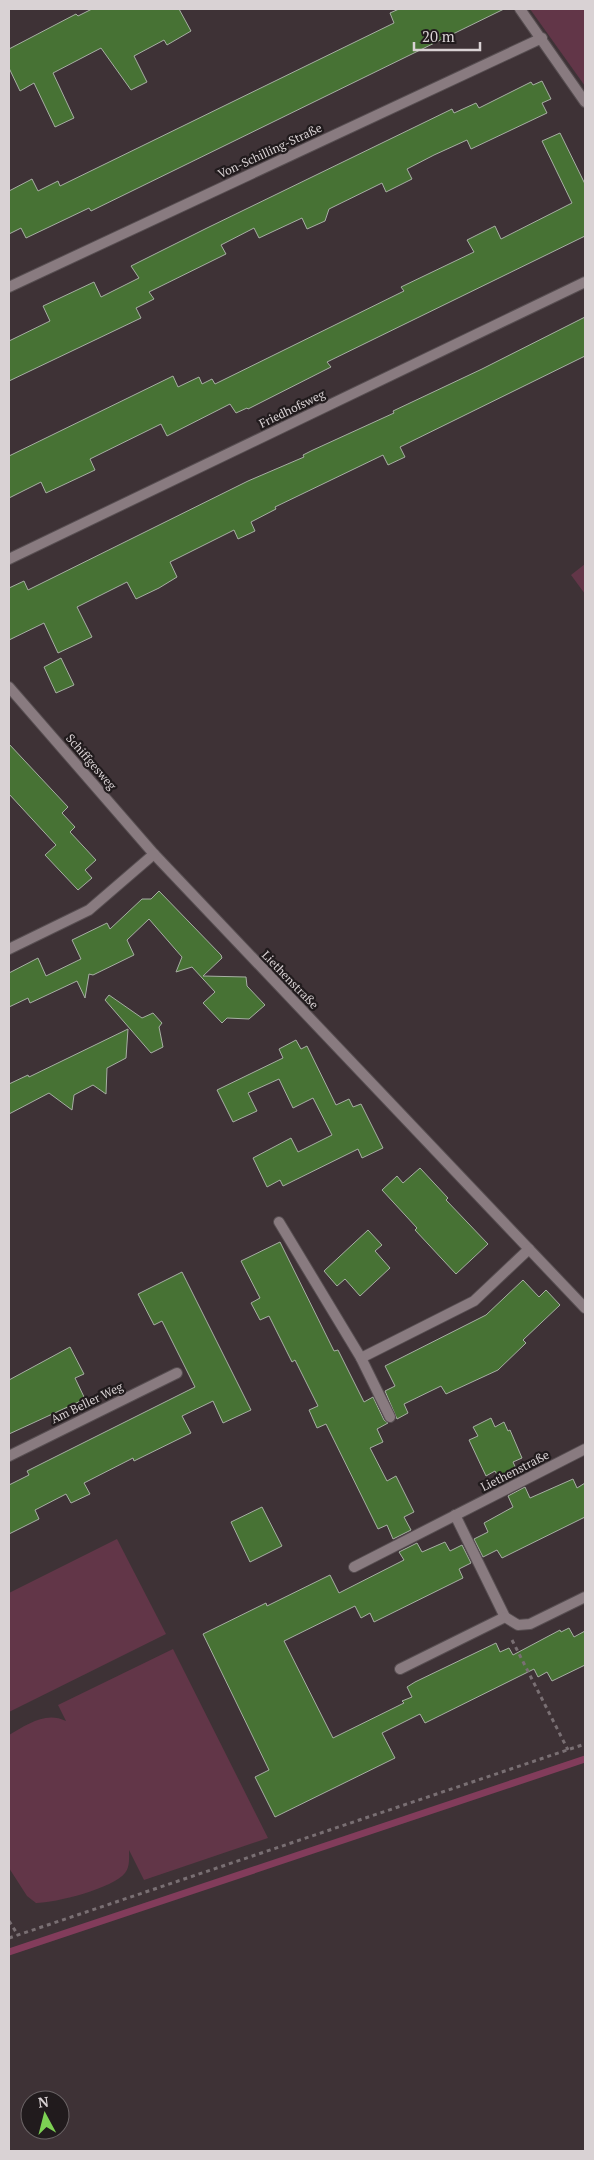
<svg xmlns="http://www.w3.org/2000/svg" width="594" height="2160" font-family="'PT Serif',serif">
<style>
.green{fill:#623648}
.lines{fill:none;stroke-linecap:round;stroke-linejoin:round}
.stream{stroke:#823c5b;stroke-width:7}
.building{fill:#477234;stroke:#a7afa4}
.minor-casing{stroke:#574e51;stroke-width:12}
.path{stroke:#796f73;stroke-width:3;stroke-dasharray:4 4;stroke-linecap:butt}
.minor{stroke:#897b80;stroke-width:10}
.labels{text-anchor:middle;stroke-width:4.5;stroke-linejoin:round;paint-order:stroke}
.street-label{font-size:12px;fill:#d9d2d4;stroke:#211b1d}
</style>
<rect width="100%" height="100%" fill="#3e3236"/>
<g class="green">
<path d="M 530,9 L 585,9 L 585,86 Z"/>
<path d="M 585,564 L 585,594 L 571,575 Z"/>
<path d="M 117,1539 L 166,1634 L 9,1712 L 9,1593 Z"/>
<path d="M 173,1649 L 268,1838 L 144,1880 L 129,1850 C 129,1858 130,1867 125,1873 C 114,1888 55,1903 36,1903 L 27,1896 L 9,1868 L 9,1735 C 27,1725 45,1711 66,1721 L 58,1705 Z"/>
</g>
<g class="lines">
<path class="stream" d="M 9,1952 L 585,1759"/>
</g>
<g class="building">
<path d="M 92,9 L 179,9 L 191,31 L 167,45 L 164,40 L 134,56 L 147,82 L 131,90 L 101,48 L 53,73 L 74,118 L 55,127 L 34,83 L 20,91 L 9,68 L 9,49 L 76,14 L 78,16 Z"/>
<path d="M 399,9 L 504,9 L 91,211 L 89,208 L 26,238 L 21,228 L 9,234 L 9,191 L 32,179 L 38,191 L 58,181 L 60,186 L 394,23 L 390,13 Z"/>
<path d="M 542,81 L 551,99 L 542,103 L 547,113 L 471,149 L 467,140 L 434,155 L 407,169 L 412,179 L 386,192 L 382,183 L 329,209 L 325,221 L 307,229 L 302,218 L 259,238 L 254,228 L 221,245 L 226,254 L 149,292 L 154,299 L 136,308 L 141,318 L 9,381 L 9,341 L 50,321 L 43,306 L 94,282 L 101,297 L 139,278 L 131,266 L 207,228 L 452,109 L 454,113 L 476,103 L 479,108 L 531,82 L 533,85 Z"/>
<path d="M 560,133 L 585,184 L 585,236 L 327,362 L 331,367 L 248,409 L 247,408 L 236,413 L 230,404 L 167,436 L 161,424 L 90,459 L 95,470 L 46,493 L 41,482 L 9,498 L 9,456 L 173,376 L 178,387 L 199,377 L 202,384 L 212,379 L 215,384 L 404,291 L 401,287 L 474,252 L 467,240 L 495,226 L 501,239 L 572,203 L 542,141 Z"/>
<path d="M 585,317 L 585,356 L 400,447 L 405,457 L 388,465 L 383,455 L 275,507 L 276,509 L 251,522 L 255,531 L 238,539 L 234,530 L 170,562 L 177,577 L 159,588 L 136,599 L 127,582 L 77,607 L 92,637 L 58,653 L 44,623 L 9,640 L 9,588 L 24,581 L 28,590 L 248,481 L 304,457 L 303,455 L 313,450 L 394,413 L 393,411 L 482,369 Z"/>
<path d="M 61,658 L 74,685 L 56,693 L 44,667 Z"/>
<path d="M 9,744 L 68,807 L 62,813 L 75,827 L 70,832 L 96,860 L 85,870 L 92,878 L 78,890 L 45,855 L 56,845 L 9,794 Z"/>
<path d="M 159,891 L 221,955 L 222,958 L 203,976 L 246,977 L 247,986 L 265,1005 L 249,1019 L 227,1018 L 222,1023 L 203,1003 L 215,992 L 192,967 L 176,972 L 182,957 L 149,919 L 127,940 L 134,955 L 93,975 L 89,974 L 85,998 L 77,981 L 30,1003 L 28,998 L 9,1007 L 9,973 L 38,958 L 46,976 L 81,959 L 72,940 L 107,923 L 110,929 L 142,899 L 151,899 Z"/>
<path d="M 109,995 L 142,1018 L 153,1013 L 162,1023 L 159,1027 L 163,1047 L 151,1053 L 105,1000 Z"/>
<path d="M 128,1029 L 126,1058 L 107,1068 L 106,1094 L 93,1085 L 74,1095 L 72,1110 L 49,1093 L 9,1114 L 9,1084 L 28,1075 L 29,1077 Z"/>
<path d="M 296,1040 L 301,1049 L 307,1046 L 336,1105 L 349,1099 L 353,1107 L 361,1104 L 383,1148 L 362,1158 L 358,1149 L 283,1186 L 280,1180 L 267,1187 L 253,1158 L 291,1138 L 298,1152 L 332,1135 L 313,1098 L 293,1108 L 279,1079 L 248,1093 L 257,1111 L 233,1122 L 217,1090 L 283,1058 L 279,1049 Z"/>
<path d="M 420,1168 L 448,1198 L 446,1200 L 488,1244 L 456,1274 L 415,1230 L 417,1228 L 382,1190 L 397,1176 L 403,1183 Z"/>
<path d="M 368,1230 L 382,1245 L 375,1251 L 390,1268 L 360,1296 L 345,1279 L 337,1286 L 324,1271 Z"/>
<path d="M 280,1242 L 334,1351 L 338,1350 L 364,1402 L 373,1397 L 384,1420 L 388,1423 L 377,1429 L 383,1442 L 370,1448 L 387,1481 L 396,1476 L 414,1512 L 404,1517 L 411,1530 L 393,1539 L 387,1525 L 378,1529 L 326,1424 L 317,1428 L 309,1410 L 318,1406 L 295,1360 L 292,1362 L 269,1316 L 260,1320 L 251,1303 L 260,1298 L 241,1261 Z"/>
<path d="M 182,1272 L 251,1410 L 223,1423 L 213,1401 L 182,1416 L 191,1433 L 134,1461 L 133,1458 L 84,1483 L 90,1494 L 71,1503 L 66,1494 L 35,1510 L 39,1519 L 9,1534 L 9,1485 L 29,1475 L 27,1471 L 195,1387 L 162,1321 L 154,1325 L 138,1294 Z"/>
<path d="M 523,1280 L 539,1297 L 546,1290 L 560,1305 L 523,1340 L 526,1343 L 498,1370 L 446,1394 L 441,1386 L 404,1404 L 408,1413 L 397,1419 L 385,1391 L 395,1386 L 385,1366 L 486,1315 Z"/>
<path d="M 70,1347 L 84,1374 L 75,1378 L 85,1399 L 9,1434 L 9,1380 Z"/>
<path d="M 491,1418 L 495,1427 L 504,1422 L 508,1431 L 510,1430 L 522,1458 L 513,1462 L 519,1475 L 502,1484 L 495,1471 L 486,1476 L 469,1440 L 478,1436 L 473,1427 Z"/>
<path d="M 573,1479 L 577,1488 L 585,1483 L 585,1517 L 502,1558 L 497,1550 L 483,1557 L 474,1539 L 488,1532 L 484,1523 L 513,1507 L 508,1496 L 525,1487 L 530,1498 Z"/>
<path d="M 262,1507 L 282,1546 L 250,1562 L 231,1522 Z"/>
<path d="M 445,1542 L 450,1551 L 462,1545 L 471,1563 L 459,1569 L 463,1578 L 374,1622 L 370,1613 L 361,1618 L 355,1606 L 284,1641 L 333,1738 L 404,1703 L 402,1701 L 412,1697 L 407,1687 L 415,1682 L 496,1643 L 500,1652 L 509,1648 L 513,1655 L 560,1630 L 561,1632 L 569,1628 L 574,1637 L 585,1631 L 585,1665 L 552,1681 L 547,1672 L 538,1677 L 534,1669 L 425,1723 L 420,1714 L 382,1733 L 395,1758 L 275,1817 L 255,1777 L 269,1770 L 203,1634 L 266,1603 L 267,1606 L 330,1575 L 339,1593 L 404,1560 L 399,1552 L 417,1543 L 422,1552 Z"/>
</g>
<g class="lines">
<g class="minor-casing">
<g id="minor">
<path d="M 520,9 L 585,102"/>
<path d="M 9,287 L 542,38"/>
<path d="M 9,559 L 585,282"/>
<path d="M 9,687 L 154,854 L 585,1308"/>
<path d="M 9,949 L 89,910 L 154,854"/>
<path d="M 279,1222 L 361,1358 L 474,1301 L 529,1249"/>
<path d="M 361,1358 L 390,1417"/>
<path d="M 9,1456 L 177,1373"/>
<path d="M 455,1515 L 505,1617"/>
<path d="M 354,1567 L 585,1449"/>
<path d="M 400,1669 L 505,1617 L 518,1625 L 530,1624 L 585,1597"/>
</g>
</g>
<g class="path">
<path d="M 512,1640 L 568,1750"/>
<path d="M 9,1921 L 18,1935"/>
<path d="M 9,1938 L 585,1744"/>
</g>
<use href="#minor" class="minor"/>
</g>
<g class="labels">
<g class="street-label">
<text transform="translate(270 151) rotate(-25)" y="4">Von-Schilling-Straße</text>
<text transform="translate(292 409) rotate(-26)" y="4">Friedhofsweg</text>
<text transform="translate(91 762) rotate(49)" y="4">Schiffgesweg</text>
<text transform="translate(290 980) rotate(46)" y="4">Liethenstraße</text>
<text transform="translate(87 1403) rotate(-26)" y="4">Am Beller Weg</text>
<text transform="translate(515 1471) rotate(-27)" y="4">Liethenstraße</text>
</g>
</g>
<rect width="594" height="2160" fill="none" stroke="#d9d2d4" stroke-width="20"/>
<g transform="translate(45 2115) rotate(353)"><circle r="24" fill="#211b1d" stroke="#6b6466"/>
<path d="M0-4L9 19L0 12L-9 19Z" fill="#7dd154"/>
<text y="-8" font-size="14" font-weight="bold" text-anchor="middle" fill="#d9d2d4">N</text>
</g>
<path d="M414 42v8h66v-8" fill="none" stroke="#d9d2d4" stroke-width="2.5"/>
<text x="422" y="42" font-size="15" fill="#d9d2d4" stroke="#211b1d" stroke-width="4" paint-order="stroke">20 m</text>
</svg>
